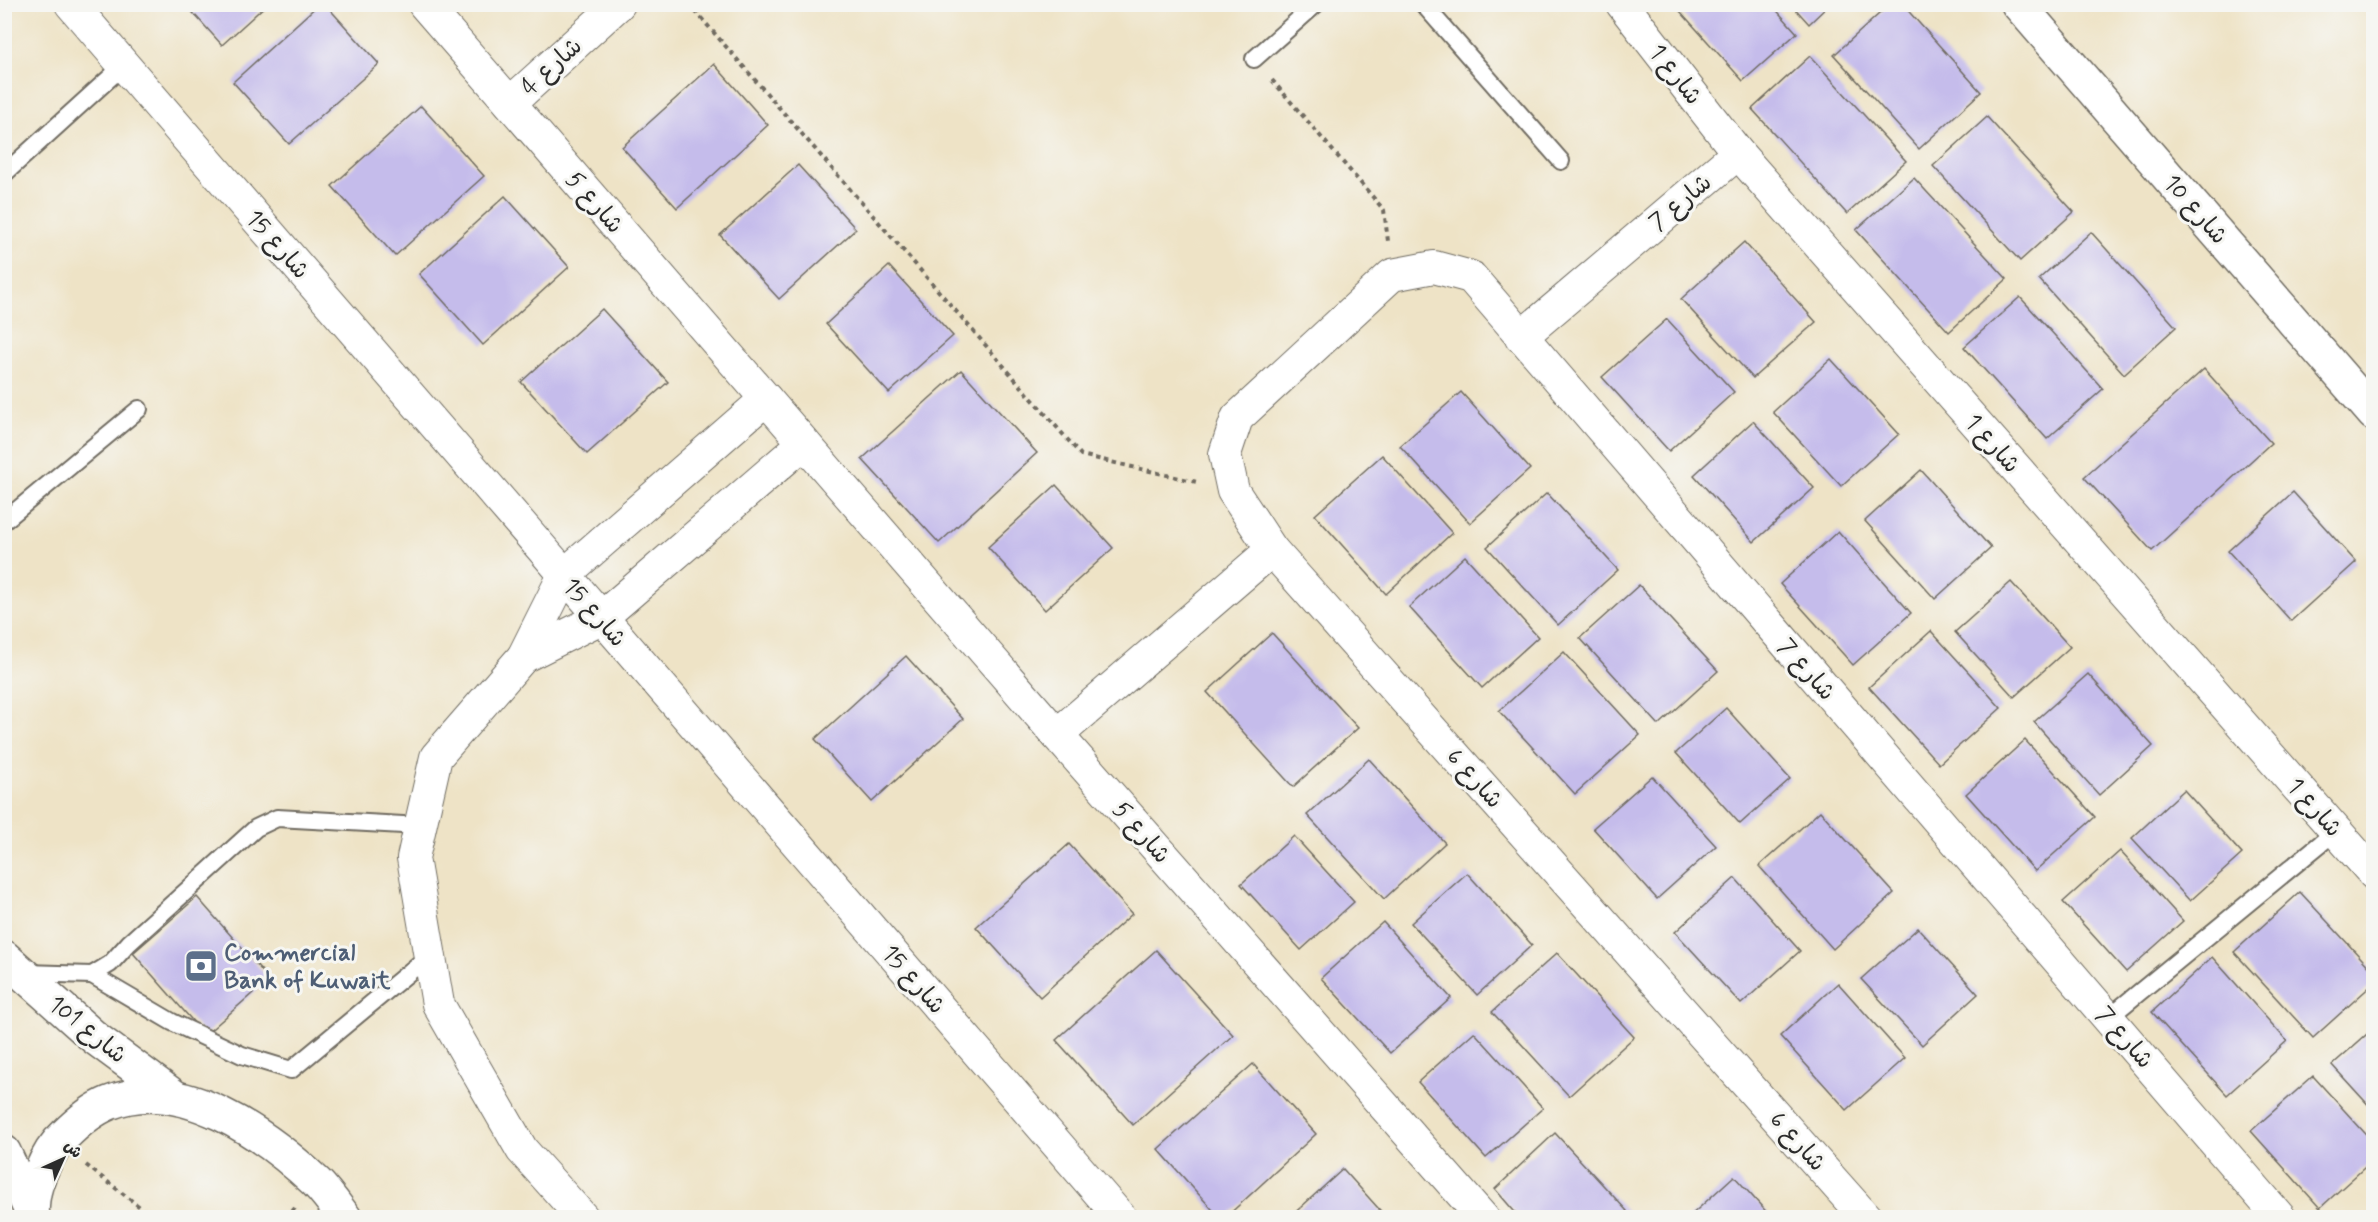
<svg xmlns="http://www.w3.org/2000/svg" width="2378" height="1222" font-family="Mynerve,'Playpen Sans Arabic',sans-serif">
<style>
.building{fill:#c5bceb}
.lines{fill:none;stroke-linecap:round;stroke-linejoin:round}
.service-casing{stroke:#6f6b61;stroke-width:20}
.minor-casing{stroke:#6f6b61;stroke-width:34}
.tertiary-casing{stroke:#6f6b61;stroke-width:36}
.path{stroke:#6f6b61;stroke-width:4;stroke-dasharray:4.5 4.5;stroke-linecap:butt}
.service{stroke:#fff;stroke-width:16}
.minor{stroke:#fff;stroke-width:32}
.tertiary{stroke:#fff;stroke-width:33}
.labels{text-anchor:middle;stroke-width:6;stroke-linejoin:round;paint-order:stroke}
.street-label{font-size:24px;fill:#2b2b2b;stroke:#f6f6f2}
.service-label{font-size:24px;font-weight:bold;fill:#4e5e75;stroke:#f6f6f2;text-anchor:start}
</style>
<rect width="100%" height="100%" fill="#f6f6f2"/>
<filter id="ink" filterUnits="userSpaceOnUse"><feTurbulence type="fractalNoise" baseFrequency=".0167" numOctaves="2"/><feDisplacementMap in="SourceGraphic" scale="12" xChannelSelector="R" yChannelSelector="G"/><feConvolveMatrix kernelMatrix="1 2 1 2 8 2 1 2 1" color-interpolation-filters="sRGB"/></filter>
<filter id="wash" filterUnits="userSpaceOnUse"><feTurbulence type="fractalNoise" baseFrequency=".008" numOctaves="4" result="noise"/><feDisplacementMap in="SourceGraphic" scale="24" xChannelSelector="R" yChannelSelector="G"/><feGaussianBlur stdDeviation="1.35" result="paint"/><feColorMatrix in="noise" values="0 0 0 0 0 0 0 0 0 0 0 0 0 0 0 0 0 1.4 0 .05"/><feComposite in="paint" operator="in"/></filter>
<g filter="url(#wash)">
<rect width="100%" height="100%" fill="#eee3c6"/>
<g id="blocks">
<g class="building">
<path d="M 185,4 L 267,4 L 222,45 Z"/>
<path d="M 319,4 L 325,4 L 379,64 L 289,144 L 233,82 Z"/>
<path d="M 1687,4 L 1771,4 L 1797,33 L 1743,81 L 1680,11 Z"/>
<path d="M 1791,4 L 1830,4 L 1809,24 Z"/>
<path d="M 1890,4 L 1902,4 L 1981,92 L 1919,149 L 1834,55 Z"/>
<path d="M 1810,56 L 1906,161 L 1847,214 L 1752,109 Z"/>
<path d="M 714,64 L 768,125 L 677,208 L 622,147 Z"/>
<path d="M 421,106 L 484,176 L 395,256 L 332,186 Z"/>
<path d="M 1987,117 L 2074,212 L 2020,261 L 1933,166 Z"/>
<path d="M 798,165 L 856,229 L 779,299 L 720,235 Z"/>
<path d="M 1914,178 L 2007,279 L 1949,332 L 1856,230 Z"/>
<path d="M 505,196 L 569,267 L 483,345 L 419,274 Z"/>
<path d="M 2091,232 L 2176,327 L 2124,374 L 2039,279 Z"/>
<path d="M 1744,242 L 1816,322 L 1753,378 L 1681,299 Z"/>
<path d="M 889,266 L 953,336 L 889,393 L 826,324 Z"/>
<path d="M 2020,297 L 2103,389 L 2047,439 L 1964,347 Z"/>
<path d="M 602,309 L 668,382 L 587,454 L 521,382 Z"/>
<path d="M 1667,319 L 1734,392 L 1669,451 L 1602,377 Z"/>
<path d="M 1831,359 L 1899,434 L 1841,486 L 1773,412 Z"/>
<path d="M 2204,369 L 2271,443 L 2152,551 L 2084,477 Z"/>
<path d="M 961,370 L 1037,453 L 939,543 L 862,459 Z"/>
<path d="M 1461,392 L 1530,469 L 1470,523 L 1400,446 Z"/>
<path d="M 1753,421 L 1814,488 L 1754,542 L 1694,475 Z"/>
<path d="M 1382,455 L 1452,533 L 1386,594 L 1315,515 Z"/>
<path d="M 1921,470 L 1991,548 L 1935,599 L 1865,521 Z"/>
<path d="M 1056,485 L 1113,548 L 1045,610 L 988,547 Z"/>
<path d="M 2293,492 L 2356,562 L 2291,621 L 2228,551 Z"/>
<path d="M 1547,493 L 1618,570 L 1558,625 L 1487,547 Z"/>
<path d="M 1838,531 L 1911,613 L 1853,665 L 1780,584 Z"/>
<path d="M 1465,556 L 1538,637 L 1482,688 L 1409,607 Z"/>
<path d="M 2011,582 L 2070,647 L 2014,697 L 1955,632 Z"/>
<path d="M 1639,585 L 1718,671 L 1659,725 L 1580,638 Z"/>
<path d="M 1931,631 L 2001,708 L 1939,764 L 1869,687 Z"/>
<path d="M 1272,633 L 1358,728 L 1293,787 L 1207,692 Z"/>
<path d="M 1564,652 L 1640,735 L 1575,794 L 1499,711 Z"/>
<path d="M 906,656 L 963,719 L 872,802 L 815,739 Z"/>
<path d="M 2088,674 L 2153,746 L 2099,795 L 2034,722 Z"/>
<path d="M 1726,708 L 1790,779 L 1740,824 L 1676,753 Z"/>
<path d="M 2025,740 L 2095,817 L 2035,871 L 1966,794 Z"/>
<path d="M 1369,759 L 1445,843 L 1384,899 L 1307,815 Z"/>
<path d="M 1652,776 L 1716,846 L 1657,899 L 1593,828 Z"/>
<path d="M 2184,790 L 2242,854 L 2190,901 L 2132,838 Z"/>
<path d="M 1820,811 L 1894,893 L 1833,949 L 1759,866 Z"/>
<path d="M 1294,836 L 1354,902 L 1301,950 L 1241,884 Z"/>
<path d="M 1069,844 L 1132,914 L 1040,997 L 976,927 Z"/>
<path d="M 2120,851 L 2183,921 L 2126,972 L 2063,902 Z"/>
<path d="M 1467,873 L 1532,945 L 1477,995 L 1411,923 Z"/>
<path d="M 1735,878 L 1800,951 L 1741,1004 L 1675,932 Z"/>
<path d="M 2300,892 L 2374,972 L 2374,983 L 2313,1038 L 2234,952 Z"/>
<path d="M 197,897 L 269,979 L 205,1035 L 133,953 Z"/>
<path d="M 1383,922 L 1451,998 L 1390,1053 L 1321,978 Z"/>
<path d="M 1918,928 L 1978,994 L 1922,1045 L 1861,979 Z"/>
<path d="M 1156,950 L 1233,1035 L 1133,1125 L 1056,1040 Z"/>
<path d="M 1557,953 L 1634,1037 L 1569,1096 L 1492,1012 Z"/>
<path d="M 2212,957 L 2287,1041 L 2227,1095 L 2152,1012 Z"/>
<path d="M 1838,983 L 1905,1058 L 1847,1110 L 1780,1036 Z"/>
<path d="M 2374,1028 L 2374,1111 L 2332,1065 Z"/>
<path d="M 1474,1032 L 1543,1108 L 1486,1158 L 1418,1082 Z"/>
<path d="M 1253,1064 L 1316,1134 L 1225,1218 L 1220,1218 L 1158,1149 Z"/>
<path d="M 2313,1076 L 2374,1143 L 2374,1159 L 2320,1208 L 2251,1131 Z"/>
<path d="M 1555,1133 L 1627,1211 L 1620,1218 L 1520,1218 L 1495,1189 Z"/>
<path d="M 1343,1169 L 1387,1218 L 1289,1218 Z"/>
<path d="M 1734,1176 L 1772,1218 L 1688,1218 Z"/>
</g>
</g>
</g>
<g filter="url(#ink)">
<use href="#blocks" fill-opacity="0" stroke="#6f6b61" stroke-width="1.5"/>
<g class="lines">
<g class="service-casing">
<g id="service">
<path d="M 1423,4 L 1561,161"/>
<path d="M 1254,59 L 1316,4"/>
<path d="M 4,174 L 124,65"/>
<path d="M 4,521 L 139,409"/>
<path d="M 25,973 L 92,975 L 110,964 L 129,943 L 256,828 L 277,818 L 421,826"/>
<path d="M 92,975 L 172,1022 L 242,1055 L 291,1070 L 430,955"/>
<path d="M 2108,1018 L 2336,831"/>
</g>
</g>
<g class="minor-casing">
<g id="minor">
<path d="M 71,4 L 1121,1218"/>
<path d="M 424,4 L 1057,735 L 1483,1218"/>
<path d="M 1622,4 L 1738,153 L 2374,874"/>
<path d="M 510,103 L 619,4"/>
<path d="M 1521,337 L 1738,153"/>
<path d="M 523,657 L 601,618 L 804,443"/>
<path d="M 1057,735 L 1272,550"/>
<path d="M 583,1218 L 522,1150 L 438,1004 L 413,858 L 436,757 L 523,657 L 564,575 L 766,399"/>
<path d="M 1866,1218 L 1272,550 L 1233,491 L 1225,454 L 1237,418 L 1392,275 L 1434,267 L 1471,277 L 2280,1218"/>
</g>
</g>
<g class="tertiary-casing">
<g id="tertiary">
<path d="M 2018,4 L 2374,414"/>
<path d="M 4,957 L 95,1038 L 175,1097"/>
<path d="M 4,1152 L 32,1213"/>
<path d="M 33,1218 C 29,1191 46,1152 65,1135 C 78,1122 92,1110 109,1103 C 181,1073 267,1136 316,1182 C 327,1193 336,1206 345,1218"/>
</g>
</g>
<g class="path">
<path d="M 689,4 L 1081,455 L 1197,482"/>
<path d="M 1272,80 L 1384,210 L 1388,241"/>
<path d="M 86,1165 L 154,1218"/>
<path d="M 286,1218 L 295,1208"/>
</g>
<use href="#service" class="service"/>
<use href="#minor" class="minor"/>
<use href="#tertiary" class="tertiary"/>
</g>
</g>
<defs>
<g id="bank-square" transform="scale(1.725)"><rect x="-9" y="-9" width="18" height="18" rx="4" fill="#5c6f8a" stroke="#f6f6f2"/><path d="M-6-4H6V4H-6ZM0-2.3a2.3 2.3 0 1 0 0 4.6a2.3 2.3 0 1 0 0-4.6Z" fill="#fff"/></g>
</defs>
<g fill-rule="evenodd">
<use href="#bank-square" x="201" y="966"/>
</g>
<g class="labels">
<g class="street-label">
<text transform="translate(551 66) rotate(-42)" y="8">شارع 4</text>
<text transform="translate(1676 74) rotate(52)" y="8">شارع 1</text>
<text transform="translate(595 202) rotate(49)" y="8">شارع 5</text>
<text transform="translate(1680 202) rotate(-40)" y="8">شارع 7</text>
<text transform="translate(2196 209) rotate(49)" y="8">شارع 10</text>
<text transform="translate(278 244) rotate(49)" y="8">شارع 15</text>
<text transform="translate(1993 443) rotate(49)" y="8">شارع 1</text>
<text transform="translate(595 612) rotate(49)" y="8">شارع 15</text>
<text transform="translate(1807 669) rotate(49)" y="8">شارع 7</text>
<text transform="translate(1475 778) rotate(48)" y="8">شارع 6</text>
<text transform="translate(2315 807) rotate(49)" y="8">شارع 1</text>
<text transform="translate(1142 832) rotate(49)" y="8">شارع 5</text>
<text transform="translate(914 979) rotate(49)" y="8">شارع 15</text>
<text transform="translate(88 1029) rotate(39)" y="8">شارع 101</text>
<text transform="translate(2125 1037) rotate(49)" y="8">شارع 7</text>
<text transform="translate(1798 1141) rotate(48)" y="8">شارع 6</text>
</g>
<g class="service-label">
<text x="224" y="960">Commercial<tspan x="224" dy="28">Bank of Kuwait</tspan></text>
</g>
</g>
<rect width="2378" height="1222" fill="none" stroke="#f6f6f2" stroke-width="24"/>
<g transform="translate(63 1159) rotate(45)" stroke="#f6f6f2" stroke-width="4.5" paint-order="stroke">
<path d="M0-4.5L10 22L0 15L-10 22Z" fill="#2b2b2b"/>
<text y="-9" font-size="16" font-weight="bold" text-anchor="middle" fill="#2b2b2b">ش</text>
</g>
</svg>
